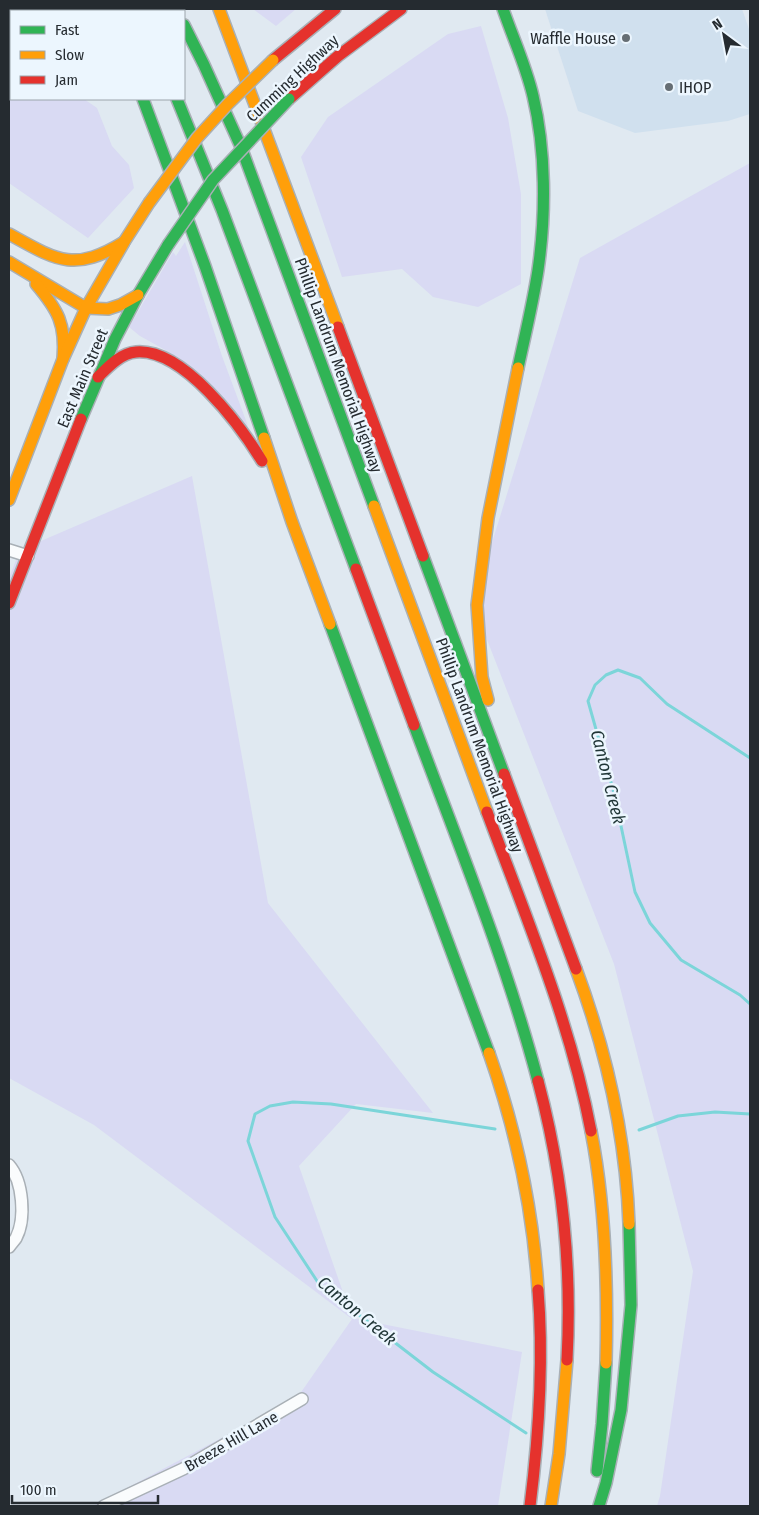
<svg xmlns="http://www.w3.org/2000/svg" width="759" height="1515" font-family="'Fira Sans Condensed',sans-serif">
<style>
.built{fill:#d0e0ee}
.green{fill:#d9daf3}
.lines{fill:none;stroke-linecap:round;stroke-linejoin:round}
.stream{stroke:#7cd5d9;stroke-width:3}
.street-casing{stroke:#a9b0b6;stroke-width:14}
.fast-casing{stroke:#a9b0b6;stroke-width:14}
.slow-casing{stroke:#a9b0b6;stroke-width:14}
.jam-casing{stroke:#a9b0b6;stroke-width:14}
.street{stroke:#fafcfd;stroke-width:11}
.fast{stroke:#30b455;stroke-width:11}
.slow{stroke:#ff9f0a;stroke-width:11}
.jam{stroke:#e5322d;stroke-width:11}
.fast-bridge-casing{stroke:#a9b0b6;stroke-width:14;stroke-linecap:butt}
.slow-bridge-casing{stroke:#a9b0b6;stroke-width:14;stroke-linecap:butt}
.fast-bridge{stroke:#30b455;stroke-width:11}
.slow-bridge{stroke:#ff9f0a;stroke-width:11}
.poi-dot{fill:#666e74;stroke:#ecf6fe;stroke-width:2}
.labels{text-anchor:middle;stroke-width:5;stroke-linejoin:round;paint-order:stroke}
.poi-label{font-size:16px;fill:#252b30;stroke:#ecf6fe;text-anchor:end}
.street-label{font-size:16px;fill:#252b30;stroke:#ecf6fe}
.water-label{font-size:18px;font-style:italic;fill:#1f3536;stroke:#ecf6fe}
</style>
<rect width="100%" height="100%" fill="#e0e9f1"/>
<path class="built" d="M 545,9 L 742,9 L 750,32 L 750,114 L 728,121 L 635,133 L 578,111 Z"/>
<g class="green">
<path d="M 253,9 L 296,9 L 276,26 Z"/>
<path d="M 481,26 L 508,118 L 521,194 L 521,284 L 478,307 L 433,297 L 402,269 L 342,277 L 301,157 L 328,117 L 448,34 Z"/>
<path d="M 11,95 L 11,99 L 84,99 L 97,108 L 112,146 L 129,165 L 134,188 L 88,238 L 9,183 L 9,97 Z"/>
<path d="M 750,163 L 750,1506 L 657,1506 L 660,1496 L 693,1271 L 614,964 L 473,604 L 580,258 Z"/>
<path d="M 185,242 L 222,356 L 248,426 L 167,351 L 140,336 L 129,327 L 173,252 L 176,256 Z"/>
<path d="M 192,476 L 268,903 L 433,1113 L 356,1104 L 299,1166 L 352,1318 L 522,1352 L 498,1506 L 93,1506 L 297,1398 L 352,1319 L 94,1125 L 9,1078 L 9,578 L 20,550 Z"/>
</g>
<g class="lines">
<g class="stream">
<path d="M 750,758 L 667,704 L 640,678 L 618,670 L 606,675 L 595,685 L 588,701 L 614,793 L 635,892 L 650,923 L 681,960 L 740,995 L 750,1004"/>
<path d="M 495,1129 L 331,1104 L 293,1102 L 270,1106 L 255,1114 L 248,1141 L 275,1217 L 319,1284 L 433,1372 L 526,1433"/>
<path d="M 639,1130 L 678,1116 L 715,1112 L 750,1114"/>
</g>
<g class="street-casing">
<g id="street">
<path d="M 9,550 L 28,556"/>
<path d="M 9,1165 C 23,1181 26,1219 16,1238 C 14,1241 11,1244 9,1247"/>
<path d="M 104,1506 L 183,1469 L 302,1399"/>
</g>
</g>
<g class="fast-casing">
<g id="fast">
<path d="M 503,9 C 513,38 526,66 533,96 C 546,150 546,215 538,270 C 533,303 525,335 518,368"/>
<path d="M 184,25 L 204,65 L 241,147 L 374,506"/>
<path d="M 143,99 L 205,266 L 264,438"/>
<path d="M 177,99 L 222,210 L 356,569"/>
<path d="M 138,295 L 168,245"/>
<path d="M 81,419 L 115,339 L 138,295"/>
<path d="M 423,556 L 504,774"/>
<path d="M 330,624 L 489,1053"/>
<path d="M 414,725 C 458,843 506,960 538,1081"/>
<path d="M 597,1471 L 602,1424 L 606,1363"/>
<path d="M 599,1506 L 606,1483 L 621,1410 L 631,1305 L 629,1224"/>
</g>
</g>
<g class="slow-casing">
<g id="slow">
<path d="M 175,9 L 176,11"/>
<path d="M 219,9 L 338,327"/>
<path d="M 9,53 L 11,52"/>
<path d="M 9,234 C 56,260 74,273 124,242"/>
<path d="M 124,242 L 149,203"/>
<path d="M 9,262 L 86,308 L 108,309 L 120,305 L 138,295"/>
<path d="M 36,284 C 58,310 66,324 63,359"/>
<path d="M 264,438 L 292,522 L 330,624"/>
<path d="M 9,500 L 63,359 L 86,308 L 123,244"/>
<path d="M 374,506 L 487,812"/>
<path d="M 488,700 L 482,677 L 477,605 L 488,518 L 518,368"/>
<path d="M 576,969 C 606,1050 626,1138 629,1224"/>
<path d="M 489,1053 C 516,1130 533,1209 538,1290"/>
<path d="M 591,1131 C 606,1207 608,1286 606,1363"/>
<path d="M 551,1506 L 559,1454 L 567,1360"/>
</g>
</g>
<g class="jam-casing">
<g id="jam">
<path d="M 131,9 L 132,11"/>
<path d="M 273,60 L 335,9"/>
<path d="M 289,99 L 338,56 L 401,9"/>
<path d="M 338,327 L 423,556"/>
<path d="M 98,377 C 108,367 121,353 136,352 C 183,348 240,425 262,461"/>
<path d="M 356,569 L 414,725"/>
<path d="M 9,603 L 81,419"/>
<path d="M 504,774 L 576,969"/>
<path d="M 487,812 C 526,917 570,1021 591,1131"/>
<path d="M 538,1081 C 562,1171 572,1267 567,1360"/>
<path d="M 530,1506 C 539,1434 544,1363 538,1290"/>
</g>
</g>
<use href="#street" class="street"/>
<use href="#fast" class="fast"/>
<use href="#slow" class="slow"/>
<use href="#jam" class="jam"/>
<g class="fast-bridge-casing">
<path id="fast-bridge" d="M 168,245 L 213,180 L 289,99"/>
</g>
<g class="slow-bridge-casing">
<path id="slow-bridge" d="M 149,203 L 197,138 L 228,104 L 273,60"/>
</g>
<use href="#fast-bridge" class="fast-bridge"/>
<use href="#slow-bridge" class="slow-bridge"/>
</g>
<g class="poi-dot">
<circle cx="626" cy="38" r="5"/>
<circle cx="669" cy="87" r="5"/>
</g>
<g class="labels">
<g class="poi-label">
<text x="616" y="44">Waffle House</text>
<text x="679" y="93" text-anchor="start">IHOP</text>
</g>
<g class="street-label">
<text transform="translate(292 78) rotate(-43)" y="6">Cumming Highway</text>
<text transform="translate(339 365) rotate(70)" y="6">Phillip Landrum Memorial Highway</text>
<text transform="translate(82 378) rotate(-67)" y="6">East Main Street</text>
<text transform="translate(480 745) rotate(70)" y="6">Phillip Landrum Memorial Highway</text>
<text transform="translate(231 1441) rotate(-30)" y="6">Breeze Hill Lane</text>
</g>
<g class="water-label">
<text transform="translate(608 777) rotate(76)" y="6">Canton Creek</text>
<text transform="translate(357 1311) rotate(40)" y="6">Canton Creek</text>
</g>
</g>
<rect width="759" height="1515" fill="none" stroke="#252b30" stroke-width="20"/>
<rect x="10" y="10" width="175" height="90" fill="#ecf6fe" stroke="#9ca5ac"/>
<rect x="20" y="26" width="25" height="8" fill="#30b455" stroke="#9ca5ac"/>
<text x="55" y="35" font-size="15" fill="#252b30">Fast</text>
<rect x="20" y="51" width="25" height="8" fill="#ff9f0a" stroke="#9ca5ac"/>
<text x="55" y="60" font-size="15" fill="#252b30">Slow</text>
<rect x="20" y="76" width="25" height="8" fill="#e5322d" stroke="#9ca5ac"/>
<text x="55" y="85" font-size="15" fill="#252b30">Jam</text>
<g transform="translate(724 35) rotate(328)" stroke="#ecf6fe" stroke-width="4" paint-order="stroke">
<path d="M0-4L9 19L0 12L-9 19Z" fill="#252b30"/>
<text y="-8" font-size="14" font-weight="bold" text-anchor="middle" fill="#252b30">N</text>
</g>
<path d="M12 1495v8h146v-8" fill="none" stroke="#252b30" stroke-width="2.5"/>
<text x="20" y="1495" font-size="15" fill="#252b30" stroke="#ecf6fe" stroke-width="4" paint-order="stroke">100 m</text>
</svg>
